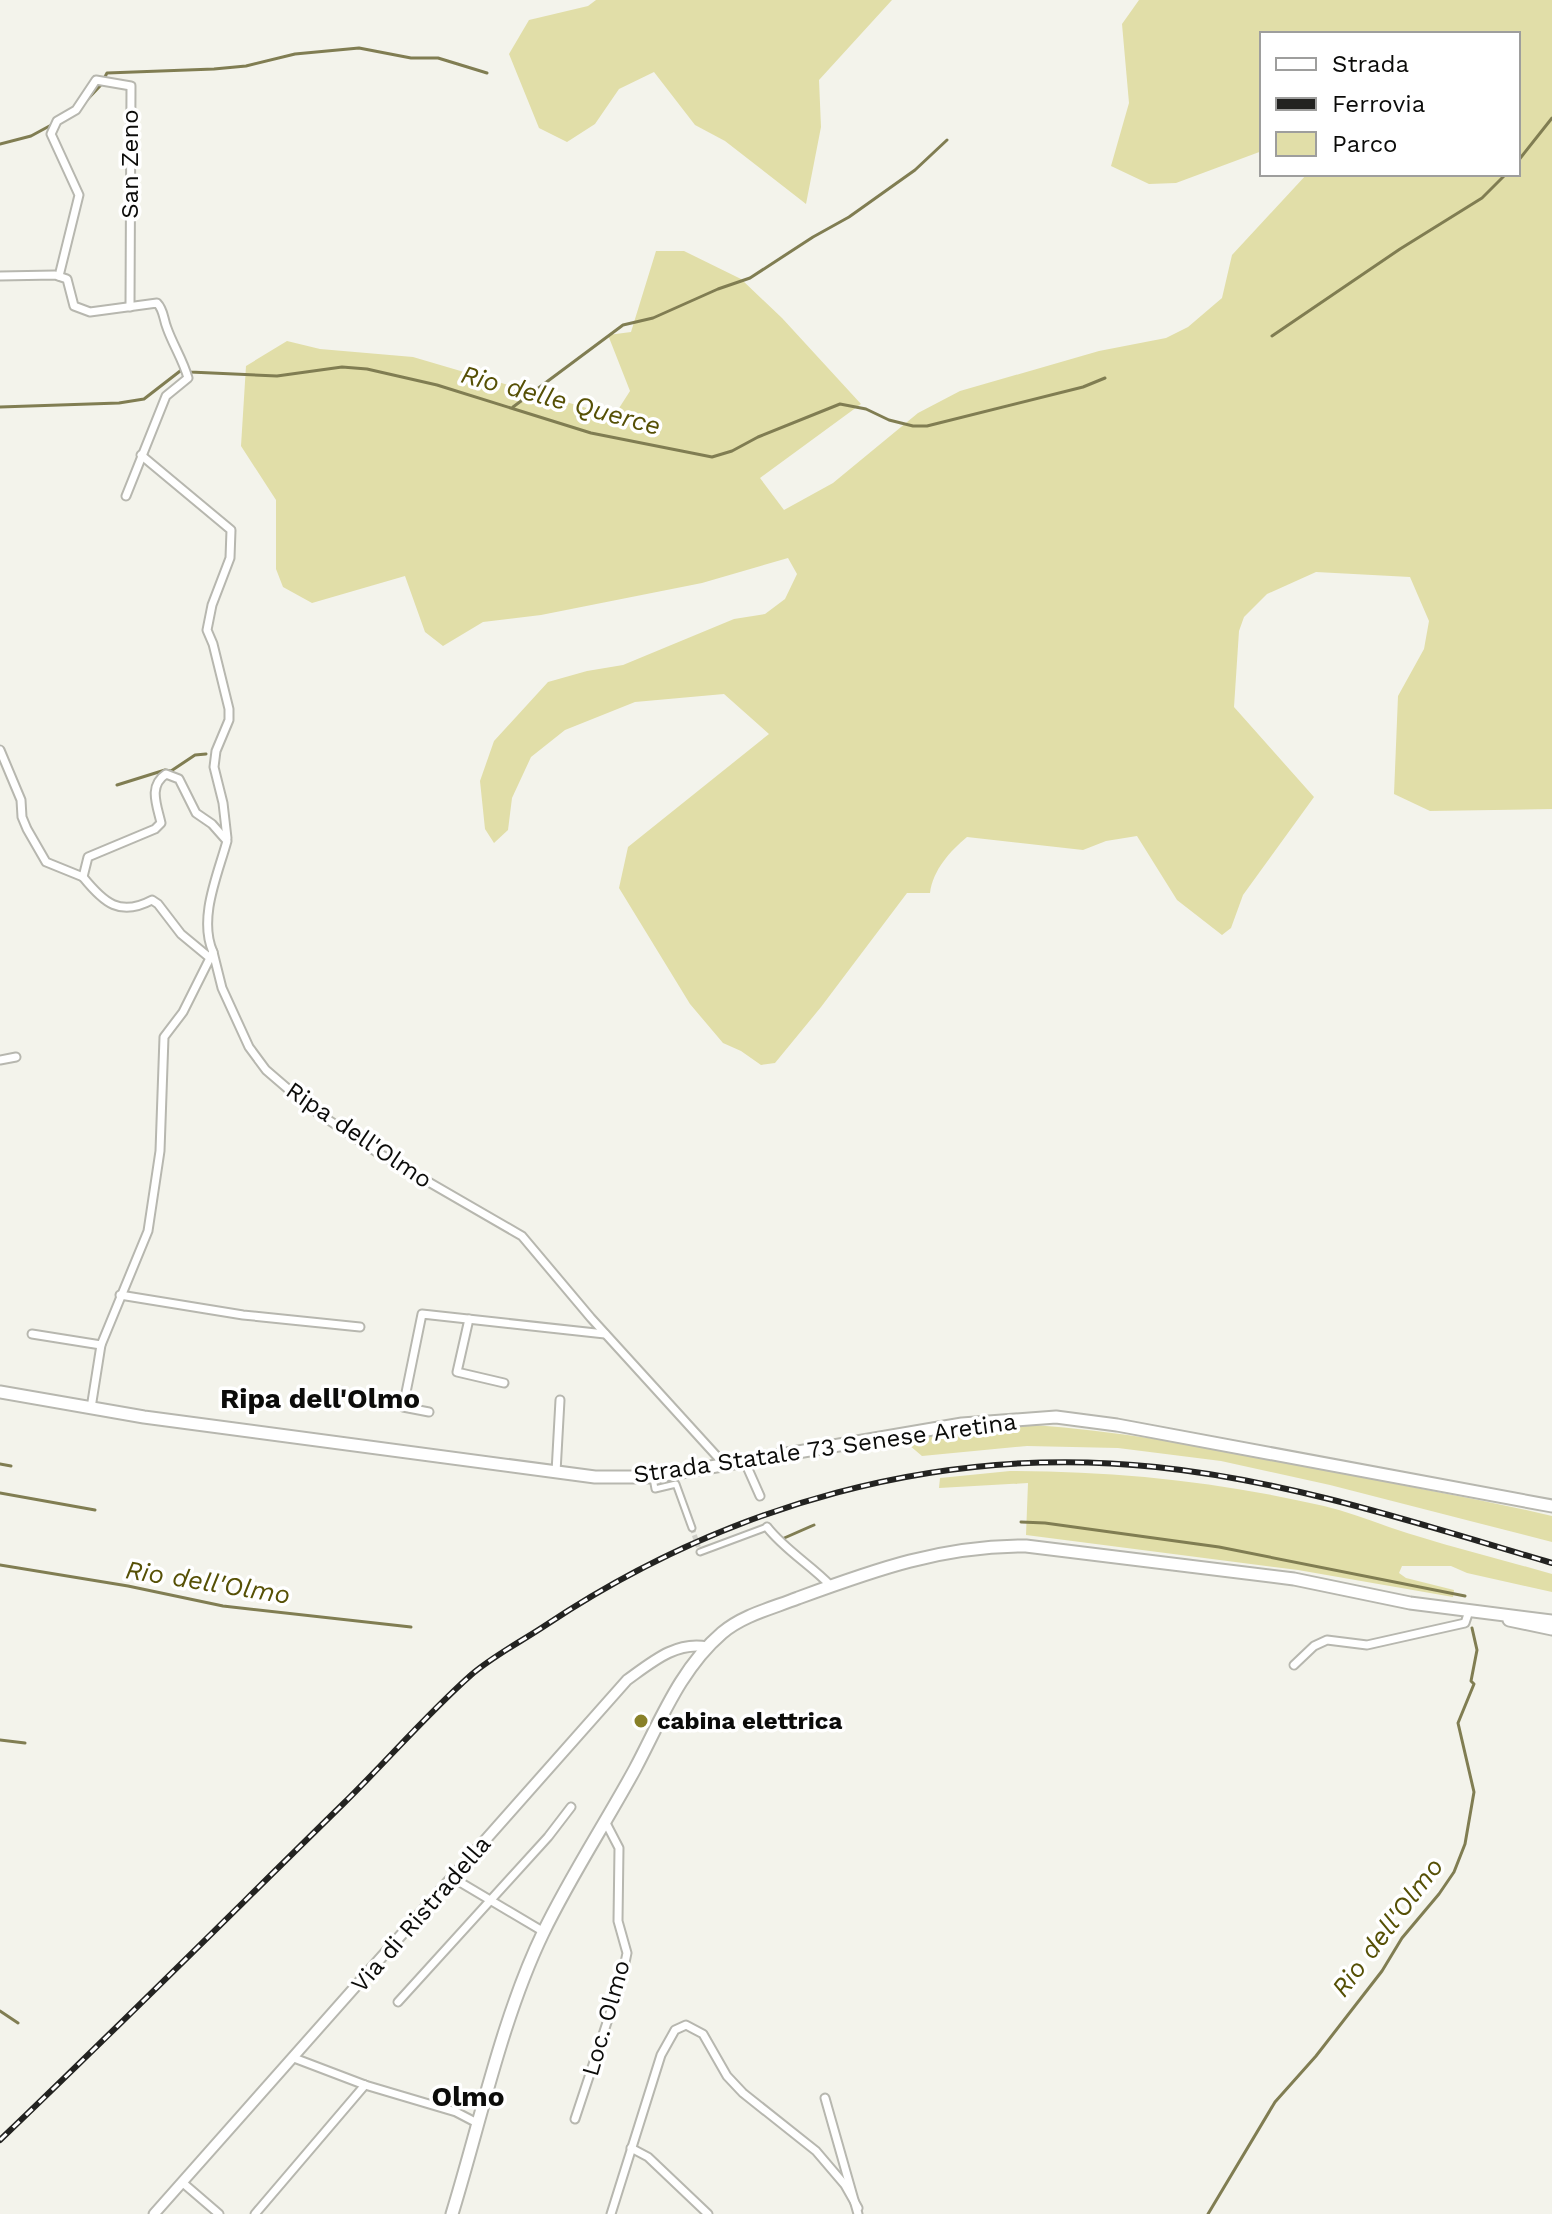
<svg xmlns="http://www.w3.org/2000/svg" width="1552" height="2214" font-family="'Work Sans',sans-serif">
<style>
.green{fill:#e1dea8}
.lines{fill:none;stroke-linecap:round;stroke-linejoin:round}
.stream{stroke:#807d52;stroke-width:3}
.pedestrian-tunnel{stroke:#d0d0c9;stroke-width:5;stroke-dasharray:5 2.5;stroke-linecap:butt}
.pedestrian-casing{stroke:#b7b7af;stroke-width:9}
.minor-casing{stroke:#b7b7af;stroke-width:11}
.tertiary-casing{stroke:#b7b7af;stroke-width:13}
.primary-casing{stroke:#b7b7af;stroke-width:15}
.pedestrian{stroke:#fff;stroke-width:5}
.minor{stroke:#fff;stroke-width:7}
.tertiary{stroke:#fff;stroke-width:9}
.primary{stroke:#fff;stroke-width:11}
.rail-casing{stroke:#232321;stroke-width:6}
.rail{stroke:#fff;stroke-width:3;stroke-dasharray:9;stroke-linecap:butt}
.poi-dot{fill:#888028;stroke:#fff;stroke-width:3}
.labels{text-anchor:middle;stroke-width:7;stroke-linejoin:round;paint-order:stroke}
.street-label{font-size:24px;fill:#0c0c0a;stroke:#fff}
.poi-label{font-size:24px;font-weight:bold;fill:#0c0c0a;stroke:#fff;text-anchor:start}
.water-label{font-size:26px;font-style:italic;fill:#565005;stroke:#fff}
.quarter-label{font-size:28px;font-weight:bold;fill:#0c0c0a;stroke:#fff}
</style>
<rect width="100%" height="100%" fill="#f3f3eb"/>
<g class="green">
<path d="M 596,0 L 892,0 L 819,80 L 821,127 L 806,204 L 725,141 L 695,125 L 654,72 L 619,89 L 595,124 L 567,142 L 539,128 L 509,54 L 529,20 L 588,6 Z"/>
<path d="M 1139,0 L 1552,0 L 1552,809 L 1430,811 L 1394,794 L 1398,696 L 1424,649 L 1429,621 L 1410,577 L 1316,572 L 1267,594 L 1244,617 L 1239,631 L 1234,707 L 1314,797 L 1243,895 L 1231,928 L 1222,935 L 1177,900 L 1137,836 L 1106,841 L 1083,850 L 967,837 C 950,851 933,870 930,893 L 907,893 L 821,1007 L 775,1063 L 761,1065 L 741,1051 L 723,1043 L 690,1004 L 619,888 L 628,847 L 769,734 L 724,694 L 635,702 L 565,730 L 531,757 L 512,798 L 508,830 L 494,843 L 485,829 L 480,781 L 494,741 L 548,682 L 587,671 L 623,665 L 734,619 L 765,614 L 785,599 L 797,574 L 788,558 L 702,583 L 541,615 L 483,622 L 443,646 L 425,632 L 405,576 L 312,603 L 283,587 L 276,569 L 276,500 L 241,446 L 246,366 L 287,341 L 320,349 L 413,357 L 614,416 L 630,391 L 608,335 L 631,332 L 656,251 L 684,251 L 741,279 L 782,318 L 861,404 L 760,478 L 784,510 L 833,483 L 918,413 L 960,391 L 1099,351 L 1166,338 L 1188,327 L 1222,298 L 1232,255 L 1307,174 L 1518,174 L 1518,34 L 1262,34 L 1262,151 L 1176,183 L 1149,184 L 1111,166 L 1129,103 L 1122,24 Z"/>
<path d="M 1034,1425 C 1136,1432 1236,1453 1336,1472 C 1408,1487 1480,1499 1552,1516 L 1552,1542 L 1330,1485 L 1221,1461 L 1118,1448 L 1027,1446 L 922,1456 L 909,1445 L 916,1438 Z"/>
<path d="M 1010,1471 C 1116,1471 1221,1482 1324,1506 C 1356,1514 1386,1527 1417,1536 C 1462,1550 1507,1561 1552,1574 L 1552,1592 L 1467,1573 L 1451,1566 L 1402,1566 L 1399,1573 L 1406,1578 L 1454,1590 L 1453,1597 L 1298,1570 L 1026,1535 L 1028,1483 L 939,1488 L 940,1478 Z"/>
</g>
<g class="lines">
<g class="stream">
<path d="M 84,103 L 100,86 L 107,73 L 214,69 L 246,66 L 295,54 L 359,48 L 411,58 L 438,58 L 487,73"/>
<path d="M 0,144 L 31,136 L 55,123"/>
<path d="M 1518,161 L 1552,118"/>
<path d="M 1272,336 L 1400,249 L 1482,198 L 1506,174"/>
<path d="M 0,407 L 119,403 L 144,399 L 184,368 L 190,372 L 277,376 L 342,367 L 367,369 L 437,385 L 591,433 L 712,457 L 732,451 L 758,437 L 840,404 L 866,409 L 889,420 L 913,426 L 927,426 L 1083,387 L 1105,378"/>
<path d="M 513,407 L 623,325 L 653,318 L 718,289 L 750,278 L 813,237 L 849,217 L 915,170 L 947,140"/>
<path d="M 117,785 L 165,770 L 171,771 L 195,755 L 206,754"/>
<path d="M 0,1464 L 11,1466"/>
<path d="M 0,1493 L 95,1510"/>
<path d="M 1021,1522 L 1045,1523 L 1219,1547 L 1465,1596"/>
<path d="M 782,1539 L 814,1525"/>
<path d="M 0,1565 L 128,1586 L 223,1606 L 411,1627"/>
<path d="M 0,1740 L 25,1743"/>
<path d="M 0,2011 L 18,2023"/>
<path d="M 1208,2214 L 1275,2102 L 1316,2056 L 1382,1971 L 1402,1938 L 1439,1894 L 1454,1872 L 1465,1844 L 1474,1792 L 1458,1723 L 1474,1684 L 1471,1681 L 1477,1650 L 1472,1628"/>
</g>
<path class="pedestrian-tunnel" d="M 692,1528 L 700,1552"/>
<g class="pedestrian-casing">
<g id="pedestrian">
<path d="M 653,1478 L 655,1489 L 676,1484 L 692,1528"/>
<path d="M 700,1552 L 767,1527"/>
</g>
</g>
<g class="minor-casing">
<g id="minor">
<path d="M 0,276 L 55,275 L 67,279 L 74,306 L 90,312 L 157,303 C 164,310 163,318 167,328 C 173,345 183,360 188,378 L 166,396 L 126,496"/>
<path d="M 59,276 L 79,195 L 51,134 L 57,121 L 76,110 L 96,80 L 131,86 L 130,307"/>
<path d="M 141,455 L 231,530 L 230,558 L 212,605 L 207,630 L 213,644 L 229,709 L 229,720 L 216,751 L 214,767 L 223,803 L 227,838"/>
<path d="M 0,750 L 21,800 L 22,817 L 27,829 L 46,862 L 83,877 L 88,857 L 155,829 L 161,823 C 157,805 148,786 166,774 L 179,779 L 196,813 L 212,824 L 227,841 C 218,874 198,918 213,952"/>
<path d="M 83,877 C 104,903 120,917 152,900 L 158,904 L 181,934 L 210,958"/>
<path d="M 0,1060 L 16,1057"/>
<path d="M 120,1295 L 243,1315 L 360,1327"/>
<path d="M 469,1319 L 457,1372 L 504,1383"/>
<path d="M 32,1334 L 101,1345"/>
<path d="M 91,1408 L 101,1345 L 148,1231 L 160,1151 L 164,1037 L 183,1012 L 213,952 L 222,988 L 249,1047 L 266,1070 L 309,1107 L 375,1151 L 522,1236 L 591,1318 L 723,1463"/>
<path d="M 429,1412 L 403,1407 L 422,1314 L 605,1334"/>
<path d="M 744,1460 L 760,1496"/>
<path d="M 556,1472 L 560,1400"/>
<path d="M 767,1527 C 785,1550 811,1565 831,1586"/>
<path d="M 1294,1665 L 1314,1646 L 1327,1640 L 1367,1645 L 1465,1623 L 1469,1611"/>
<path d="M 453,1878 L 544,1932"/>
<path d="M 398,2002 L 548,1837 L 571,1807"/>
<path d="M 294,2058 L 365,2085 L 456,2112 L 479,2124"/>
<path d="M 825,2098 L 858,2214"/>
<path d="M 575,2119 L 622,1977 L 627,1953 L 618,1921 L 619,1848 L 606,1823"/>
<path d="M 631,2148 L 648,2157 L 708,2214"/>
<path d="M 183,2183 L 219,2214"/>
<path d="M 255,2214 L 365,2085"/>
<path d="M 611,2214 L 661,2055 L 675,2030 L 686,2025 L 703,2034 L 727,2076 L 743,2093 L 816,2151 L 845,2185 L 858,2208"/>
</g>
</g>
<g class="tertiary-casing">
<path id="tertiary" d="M 154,2214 L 627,1680 C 652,1662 676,1641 707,1647"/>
</g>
<g class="primary-casing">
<g id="primary">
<path d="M 0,1392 L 144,1417 L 595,1477 L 652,1477 L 962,1424 L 1056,1417 L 1117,1425 L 1552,1506"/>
<path d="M 1509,1620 L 1552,1629"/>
<path d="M 452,2214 C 480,2123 502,2018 543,1933 C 570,1877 605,1824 635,1769 C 660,1722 680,1669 722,1633 C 743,1615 773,1608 798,1598 C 877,1569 941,1546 1026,1546 L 1294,1579 L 1410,1603 L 1552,1621"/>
</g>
</g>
<use href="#pedestrian" class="pedestrian"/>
<use href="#minor" class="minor"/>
<use href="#tertiary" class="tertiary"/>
<use href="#primary" class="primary"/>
<g class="rail-casing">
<path id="rail" d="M 0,2140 C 116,2029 229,1916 343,1804 C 386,1762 426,1715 471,1675 C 493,1656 522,1641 546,1625 C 726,1505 940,1444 1156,1467 C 1291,1481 1423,1525 1552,1563"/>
</g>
<use href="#rail" class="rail"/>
</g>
<circle class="poi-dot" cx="641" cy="1721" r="8"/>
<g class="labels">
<g class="street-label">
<text transform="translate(130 164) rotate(-90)" y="8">San Zeno</text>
<text transform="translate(359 1135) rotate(34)" y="8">Ripa dell'Olmo</text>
<text transform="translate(825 1448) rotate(-8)" y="8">Strada Statale 73 Senese Aretina</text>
<text transform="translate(421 1914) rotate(-49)" y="8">Via di Ristradella</text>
<text transform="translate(606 2018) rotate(-74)" y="8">Loc. Olmo</text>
</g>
<g class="poi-label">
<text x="657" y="1729">cabina elettrica</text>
</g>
<g class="water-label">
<text transform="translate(561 400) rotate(15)" y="9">Rio delle Querce</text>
<text transform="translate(208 1582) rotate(9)" y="9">Rio dell'Olmo</text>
<text transform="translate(1387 1927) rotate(-53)" y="9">Rio dell'Olmo</text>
</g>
<g class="quarter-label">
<text x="320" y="1408">Ripa dell'Olmo</text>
<text x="468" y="2106">Olmo</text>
</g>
</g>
<rect x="1260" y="32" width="260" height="144" fill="#ffffff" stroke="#9e9e9d" stroke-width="2"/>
<rect x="1276" y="58" width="40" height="12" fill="#ffffff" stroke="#9e9e9d" stroke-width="2"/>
<text x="1332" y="72" font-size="24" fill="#0c0c0a">Strada</text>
<rect x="1276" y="98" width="40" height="12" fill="#232321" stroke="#9e9e9d" stroke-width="2"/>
<text x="1332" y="112" font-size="24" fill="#0c0c0a">Ferrovia</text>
<rect x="1276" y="132" width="40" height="24" fill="#e1dea8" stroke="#9e9e9d" stroke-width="2"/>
<text x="1332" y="152" font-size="24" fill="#0c0c0a">Parco</text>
</svg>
